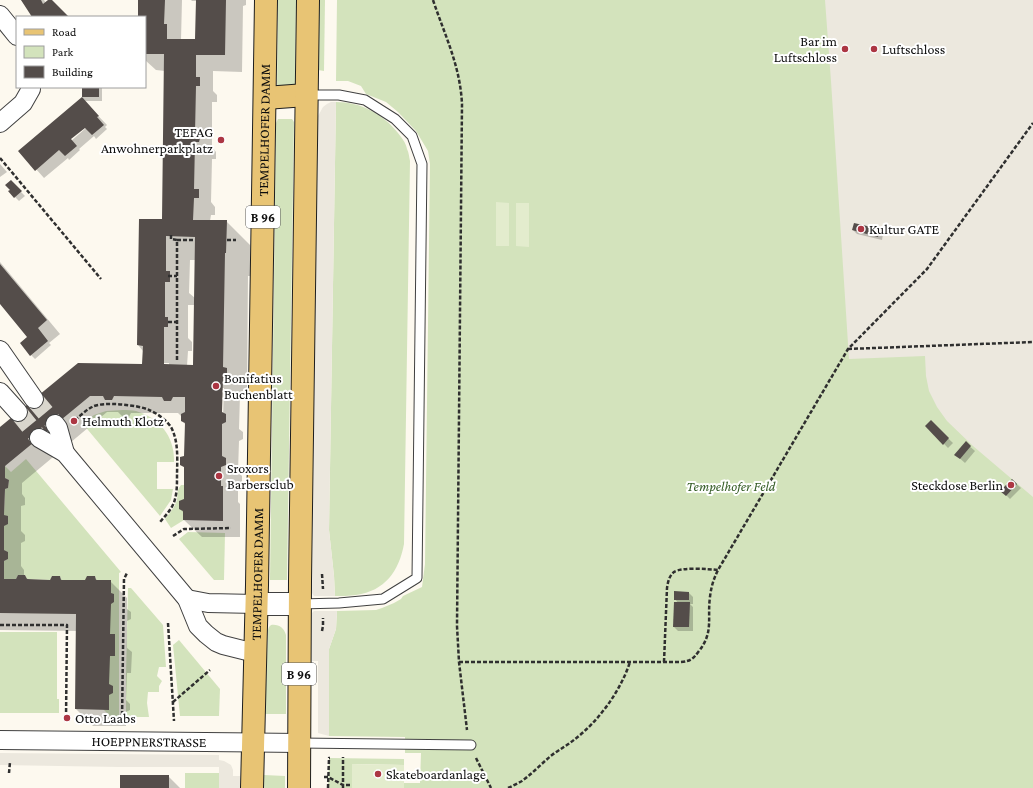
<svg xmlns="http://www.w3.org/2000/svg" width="1033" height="788" font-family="'Crimson Pro',serif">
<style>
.green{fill:#d3e3bc}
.pitch{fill:#e3eccd}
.plaza{fill:#ece8de}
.shadow{fill:#0003;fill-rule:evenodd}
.building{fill:#544d4a;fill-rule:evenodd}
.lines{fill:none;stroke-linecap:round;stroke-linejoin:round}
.minor-tunnel{stroke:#d9d6cd;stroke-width:18;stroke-dasharray:18 9;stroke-linecap:butt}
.service-casing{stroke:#404040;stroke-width:11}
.minor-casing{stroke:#404040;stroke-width:20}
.tertiary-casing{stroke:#404040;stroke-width:24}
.primary-casing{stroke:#1e1e1e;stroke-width:24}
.path{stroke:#2f2f2f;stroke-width:2.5;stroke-dasharray:4 2;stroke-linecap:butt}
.service{stroke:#fff;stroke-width:9}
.minor{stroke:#fff;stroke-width:18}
.tertiary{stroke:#fff;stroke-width:22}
.primary{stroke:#e8c474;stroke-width:22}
.poi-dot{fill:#ac3643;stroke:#fff;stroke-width:1.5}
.labels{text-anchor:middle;stroke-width:4;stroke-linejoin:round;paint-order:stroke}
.shield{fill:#fff;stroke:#565656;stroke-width:1}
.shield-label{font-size:13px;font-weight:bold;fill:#0d0d0d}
.poi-label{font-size:14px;fill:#0d0d0d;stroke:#fff;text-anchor:start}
.street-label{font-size:14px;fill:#0d0d0d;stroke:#fff}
.park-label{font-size:14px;font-style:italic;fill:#345c25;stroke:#fff}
</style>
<rect width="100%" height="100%" fill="#fdf9ef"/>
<g class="green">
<path d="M 278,0 L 296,0 L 295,87 L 277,87 Z"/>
<path d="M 319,0 L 325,0 L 324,71 L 318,70 Z"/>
<path d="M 337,0 L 1033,0 L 1033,788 L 404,788 L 404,783 L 420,783 L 421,753 L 405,753 L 405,737 L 329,736 L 329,649 L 336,629 L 337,611 L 376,610 L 382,608 L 394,603 L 401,599 L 403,596 L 422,587 L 425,564 L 430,164 L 428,151 L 416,131 L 398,112 L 386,102 L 366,94 L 361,86 L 348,81 L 336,81 Z"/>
<path d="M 336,102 C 361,102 383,114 398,133 C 402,138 406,143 407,149 C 409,153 409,157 410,161 L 404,544 C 399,571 385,591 356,595 C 349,596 342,596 335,596 L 334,576 L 329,530 Z"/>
<path d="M 278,119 L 292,119 L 294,122 L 287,580 L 270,580 L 276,123 Z"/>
<path d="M 123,410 C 127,410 132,410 136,411 C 160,418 175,437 174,462 L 157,462 L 157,489 L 173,489 L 171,500 L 160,516 L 83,424 L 94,415 L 106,411 Z"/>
<path d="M 26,459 L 121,572 L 119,573 L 119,717 L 111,717 L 103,709 L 111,580 L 96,580 L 95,576 L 85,580 L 61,580 L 60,576 L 52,576 L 50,580 L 27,579 L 25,575 L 18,575 L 16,579 L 4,579 L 4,561 L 8,559 L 8,552 L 4,550 L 4,526 L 8,517 L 4,515 L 5,489 L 8,488 L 9,480 L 5,478 L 5,466 L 11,472 Z"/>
<path d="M 181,485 L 184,485 L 184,520 L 171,528 L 165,519 C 169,514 175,507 177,500 C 178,493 176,492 181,485 Z"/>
<path d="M 188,532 L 225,533 L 224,580 L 214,580 L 179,539 Z"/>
<path d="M 128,588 L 131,588 L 163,625 L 166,667 L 159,667 L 157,676 L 162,681 L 159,686 L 159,692 L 148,692 L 147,703 L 149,717 L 126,717 L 126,674 Z"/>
<path d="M 271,625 C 279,624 284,628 286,635 L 286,714 L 265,714 L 268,630 L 269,627 Z"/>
<path d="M 0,632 L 57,632 L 57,699 L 59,699 L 59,713 L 0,713 Z"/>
<path d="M 179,640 L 220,689 L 219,716 L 180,716 L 173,645 Z"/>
<path d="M 329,758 L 404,759 L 404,765 L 353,764 L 352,788 L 328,788 Z"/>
<rect x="185" y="773" width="34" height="15"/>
<path d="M 264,775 L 285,776 L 285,788 L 264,788 Z"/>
</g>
<g class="pitch">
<path d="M 496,202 L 509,203 L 509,246 L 496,246 Z"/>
<path d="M 516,203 L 529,203 L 529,247 L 516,246 Z"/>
<path d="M 352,764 L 404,765 L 404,788 L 352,788 Z"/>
</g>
<g class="plaza">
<path d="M 825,0 L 1033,0 L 1033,497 L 973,446 L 947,421 L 937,407 L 929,391 L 926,376 L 925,356 L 849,359 L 831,81 Z"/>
<path d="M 331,102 L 336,102 L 329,530 L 334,576 L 335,596 L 314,596 L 312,593 L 318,116 L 323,107 L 327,104 Z"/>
<path d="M 314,611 L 337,611 L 336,629 L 329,649 L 329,736 L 318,733 L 318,661 L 312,661 L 312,613 Z"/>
<path d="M 0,753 L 219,755 L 219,760 L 224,761 L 231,765 L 233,770 L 233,776 L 240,776 L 240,788 L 219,788 L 219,767 L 119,767 L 0,765 Z"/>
</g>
<g class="shadow">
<path d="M 21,0 L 44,0 L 46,3 L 49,0 L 51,0 L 68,17 L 34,17 Z"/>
<path d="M 139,0 L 182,0 L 181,40 L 196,40 L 197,1 L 192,1 L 191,0 L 246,0 L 246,5 L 243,6 L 242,72 L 213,71 L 213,91 L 217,95 L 217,102 L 212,102 L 212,147 L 216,152 L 216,159 L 212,159 L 211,202 L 215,207 L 215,215 L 211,215 L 210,221 L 226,221 L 250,245 L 250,276 L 248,276 L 247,389 L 244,389 L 244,393 L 240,395 L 239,429 L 243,432 L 243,439 L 239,441 L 238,472 L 242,476 L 242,482 L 238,484 L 238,502 L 240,504 L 240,537 L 202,537 L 184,520 L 184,513 L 180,509 L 185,500 L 185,468 L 181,465 L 185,456 L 186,425 L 182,421 L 182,417 L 178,413 L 131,413 L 129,417 L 123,417 L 118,412 L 107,412 L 22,483 L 22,494 L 25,498 L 25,505 L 21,506 L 21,531 L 25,535 L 25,541 L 21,543 L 21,566 L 24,570 L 24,576 L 29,580 L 51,581 L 59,577 L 63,581 L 86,581 L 94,577 L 98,581 L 110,581 L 127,598 L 127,609 L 131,612 L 131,619 L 127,621 L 127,648 L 132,652 L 131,673 L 127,673 L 126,700 L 130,704 L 130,710 L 126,712 L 126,726 L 93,726 L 76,709 L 77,631 L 0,630 L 0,428 L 143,365 L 143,351 L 138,345 L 163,220 L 165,71 L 156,70 L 145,60 L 145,17 L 139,17 ZM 190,260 L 196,260 L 195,298 L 189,293 ZM 188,305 L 195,305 L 195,366 L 187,366 L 188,351 L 192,351 L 192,342 L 188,338 ZM 160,363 L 169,363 L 169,365 L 160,365 ZM 222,388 L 224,388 L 223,417 L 221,417 Z"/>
<path d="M 83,87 L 102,87 L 102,101 L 84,101 L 107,125 L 105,127 L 107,129 L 96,139 L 94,136 L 79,149 L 80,150 L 69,160 L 68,158 L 44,178 L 20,151 L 83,97 ZM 86,126 L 86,128 L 71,141 L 70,139 Z"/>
<path d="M 0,164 L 7,172 L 0,177 Z"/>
<path d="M 15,186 L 25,196 L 19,201 L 10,192 Z"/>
<path d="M 853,230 L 879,230 L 883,234 L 882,240 L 857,234 Z"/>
<path d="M 0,262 L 60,334 L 49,343 L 51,345 L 35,359 L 31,355 L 29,337 L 0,303 Z"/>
<path d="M 931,422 L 953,443 L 948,448 L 927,426 Z"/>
<path d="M 966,443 L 975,451 L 965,463 L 956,455 Z"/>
<path d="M 1012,480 L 1021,488 L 1010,499 L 1002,491 Z"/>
<path d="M 675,592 L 689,593 L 693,597 L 693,604 L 690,604 L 693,607 L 693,631 L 678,631 L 674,627 L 678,603 L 675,599 Z"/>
<path d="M 168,776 L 180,788 L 121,788 Z"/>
</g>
<g class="building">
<path d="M 21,0 L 41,0 L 43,4 L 48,0 L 52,0 L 69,17 L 32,17 Z"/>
<path d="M 138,0 L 165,0 L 164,24 L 167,24 L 167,39 L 195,39 L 196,0 L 226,0 L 225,55 L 196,55 L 196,77 L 200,77 L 200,86 L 196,86 L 195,133 L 200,134 L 200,138 L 199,142 L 195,142 L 194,189 L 199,189 L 199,198 L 194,198 L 193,220 L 227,220 L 226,253 L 225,253 L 223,367 L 227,368 L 227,376 L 223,378 L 222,412 L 226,414 L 226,422 L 222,424 L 222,456 L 226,458 L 226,465 L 221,467 L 221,486 L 223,486 L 223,521 L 183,520 L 183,511 L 179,509 L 179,501 L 184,499 L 184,467 L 180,465 L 180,457 L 184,456 L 185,423 L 181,421 L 181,414 L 185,412 L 185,397 L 173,397 L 171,401 L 164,401 L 162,397 L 114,396 L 112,400 L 105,400 L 103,396 L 90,396 L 5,466 L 5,478 L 9,480 L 8,488 L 5,489 L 4,515 L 8,516 L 8,524 L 4,526 L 4,550 L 8,552 L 8,559 L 4,561 L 4,579 L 16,579 L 18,575 L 25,575 L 27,579 L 50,580 L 52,576 L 60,576 L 61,580 L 85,580 L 87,576 L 95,576 L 96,580 L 111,580 L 111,593 L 114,594 L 114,602 L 111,604 L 110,634 L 115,634 L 115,656 L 110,656 L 109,684 L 113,686 L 113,693 L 109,695 L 109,710 L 75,709 L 76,614 L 0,613 L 0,427 L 78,363 L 142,364 L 143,346 L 137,345 L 139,219 L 162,219 L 164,54 L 145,54 L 145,17 L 138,17 ZM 166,236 L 195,237 L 193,365 L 164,364 L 164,327 L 168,327 L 168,317 L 165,317 L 165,282 L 170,282 L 170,271 L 166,271 Z"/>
<path d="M 82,87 L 99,87 L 99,97 L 82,97 L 99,116 L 97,117 L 104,125 L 92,135 L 85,128 L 71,139 L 77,146 L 65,156 L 59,150 L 35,171 L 18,151 L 82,97 Z"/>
<path d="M 11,180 L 22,191 L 14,198 L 8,191 L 10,190 L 5,185 Z"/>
<path d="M 854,223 L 880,229 L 878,237 L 852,230 Z"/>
<path d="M 0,264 L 47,320 L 38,328 L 48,341 L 30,356 L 20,343 L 27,337 L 0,304 Z"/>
<path d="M 931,420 L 949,438 L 943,445 L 925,426 Z"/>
<path d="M 966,441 L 971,446 L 960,459 L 954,455 Z"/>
<path d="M 1012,479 L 1017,484 L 1006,496 L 1000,491 Z"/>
<path d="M 674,591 L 689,592 L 689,600 L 674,600 Z"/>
<path d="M 674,602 L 690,602 L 689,627 L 673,627 Z"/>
<rect x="120" y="775" width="49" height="13"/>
</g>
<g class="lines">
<g class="minor-tunnel">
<path d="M 34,399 L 55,424"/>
<path d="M 18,412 L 39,438"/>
</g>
<g class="service-casing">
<g id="service">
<path d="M 300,604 L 339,603 L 383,599 L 417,578 L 422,164 L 412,136 L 395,119 L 365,100 L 339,95 L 306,95"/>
<path d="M 299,743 L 471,745"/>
</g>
</g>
<g class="minor-casing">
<g id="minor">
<path d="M 0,15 L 17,36"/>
<path d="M 0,123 L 23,103 L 31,89 L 31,87"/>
<path d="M 0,350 L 34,399"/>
<path d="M 0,392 L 18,412"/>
<path d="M 55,424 L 58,428 L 65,453"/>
<path d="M 39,438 L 65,453 L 187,599 L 198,626 L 206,634 L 216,642 L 223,645 L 255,653"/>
<path d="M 187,599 L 208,603 L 257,604"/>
<path id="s1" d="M 0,740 L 299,743"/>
</g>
</g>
<g class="tertiary-casing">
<path id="tertiary" d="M 257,604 L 300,604"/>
</g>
<g class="primary-casing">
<g id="primary">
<path d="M 265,98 L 306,95"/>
<path id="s2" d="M 252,788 L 257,585 L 266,0"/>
<path d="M 299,788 L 300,581 L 308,0"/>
</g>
</g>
<g class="path">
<path d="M 433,0 C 445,36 460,65 462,104 L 457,626 L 459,662 L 467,730"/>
<path d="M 0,158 L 101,279"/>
<path d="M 171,235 L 171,239 L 177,240"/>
<path d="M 227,240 L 236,240"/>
<path d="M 168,276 L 177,276"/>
<path d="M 168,322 L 177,322"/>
<path d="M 848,349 L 1033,342"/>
<path d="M 177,360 L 177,240 L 195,240"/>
<path d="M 75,420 C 80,416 86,410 92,407 C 102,401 139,405 149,410 C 157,413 168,421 172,429 C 179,444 177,462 177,477 C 177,484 177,492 175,499 C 173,508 166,515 160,522"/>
<path d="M 173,536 L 184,529 L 231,528"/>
<path d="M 322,574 L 323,589"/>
<path d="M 168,623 L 174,721"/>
<path d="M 0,625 L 67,625 L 66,719"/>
<path d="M 322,631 L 323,626 L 323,618"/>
<path d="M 459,662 L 681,662 C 691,661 693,659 699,651 C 714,632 707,618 710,597 C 711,587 714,578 718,570 L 848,349 L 927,269 L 1033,123"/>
<path d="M 664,662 L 667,588 C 668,582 669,576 674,572 C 681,567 709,569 718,570"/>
<path d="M 173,702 L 210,670"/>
<path d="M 122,721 L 124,579 L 127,573"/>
<path d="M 476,758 L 491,788"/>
<path d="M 9,773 L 10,762"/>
<path d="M 324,777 L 328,777 L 343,785 L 352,785"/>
<path d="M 328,788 L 329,758 L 330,758"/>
<path d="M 343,788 L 343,757"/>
<path d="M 508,788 C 513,786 518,783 522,781 C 533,773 542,763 552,755 C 560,749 568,745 575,739 C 599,721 621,690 630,662"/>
</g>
<use href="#service" class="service"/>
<use href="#minor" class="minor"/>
<use href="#tertiary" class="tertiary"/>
<use href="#primary" class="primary"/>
</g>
<g class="poi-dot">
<circle cx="845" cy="49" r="4"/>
<circle cx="874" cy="49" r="4"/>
<circle cx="221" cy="140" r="4"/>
<circle cx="861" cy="229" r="4"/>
<circle cx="216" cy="386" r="4"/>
<circle cx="74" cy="421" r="4"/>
<circle cx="219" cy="476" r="4"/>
<circle cx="1011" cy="485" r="4"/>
<circle cx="67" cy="718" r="4"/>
<circle cx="378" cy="774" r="4"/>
</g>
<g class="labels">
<g class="shield">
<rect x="246" y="206" width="34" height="22" rx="3"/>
<rect x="282" y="663" width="34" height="22" rx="3"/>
</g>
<g class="shield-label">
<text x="263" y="222">B 96</text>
<text x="299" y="679">B 96</text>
</g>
<g class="poi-label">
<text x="837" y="46" text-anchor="end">Bar im<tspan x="837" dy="16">Luftschloss</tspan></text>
<text x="882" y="54">Luftschloss</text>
<text x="213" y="137" text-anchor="end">TEFAG<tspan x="213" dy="16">Anwohnerparkplatz</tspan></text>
<text x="869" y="234">Kultur GATE</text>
<text x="224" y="383">Bonifatius<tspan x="224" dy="16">Buchenblatt</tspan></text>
<text x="82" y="426">Helmuth Klotz</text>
<text x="227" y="473">Sroxors<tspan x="227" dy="16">Barbersclub</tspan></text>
<text x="1003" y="490" text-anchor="end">Steckdose Berlin</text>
<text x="75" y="723">Otto Laabs</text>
<text x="386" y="779">Skateboardanlage</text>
</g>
<g class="street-label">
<text dy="5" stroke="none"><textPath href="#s2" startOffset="658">TEMPELHOFER DAMM</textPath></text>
<text dy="5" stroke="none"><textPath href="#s2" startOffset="214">TEMPELHOFER DAMM</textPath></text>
<text dy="5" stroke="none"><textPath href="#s1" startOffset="149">HOEPPNERSTRASSE</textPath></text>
</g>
<g class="park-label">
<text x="731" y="491">Tempelhofer Feld</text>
</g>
</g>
<rect x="16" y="16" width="130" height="72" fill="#ffffff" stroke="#9e9e9e"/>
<rect x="24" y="29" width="20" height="6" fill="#e8c474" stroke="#9e9e9e"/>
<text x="52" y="36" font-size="12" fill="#0d0d0d">Road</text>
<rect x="24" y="46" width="20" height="12" fill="#d3e3bc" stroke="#9e9e9e"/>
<text x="52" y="56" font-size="12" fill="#0d0d0d">Park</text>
<rect x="24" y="66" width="20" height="12" fill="#544d4a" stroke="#9e9e9e"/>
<text x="52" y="76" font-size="12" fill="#0d0d0d">Building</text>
</svg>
